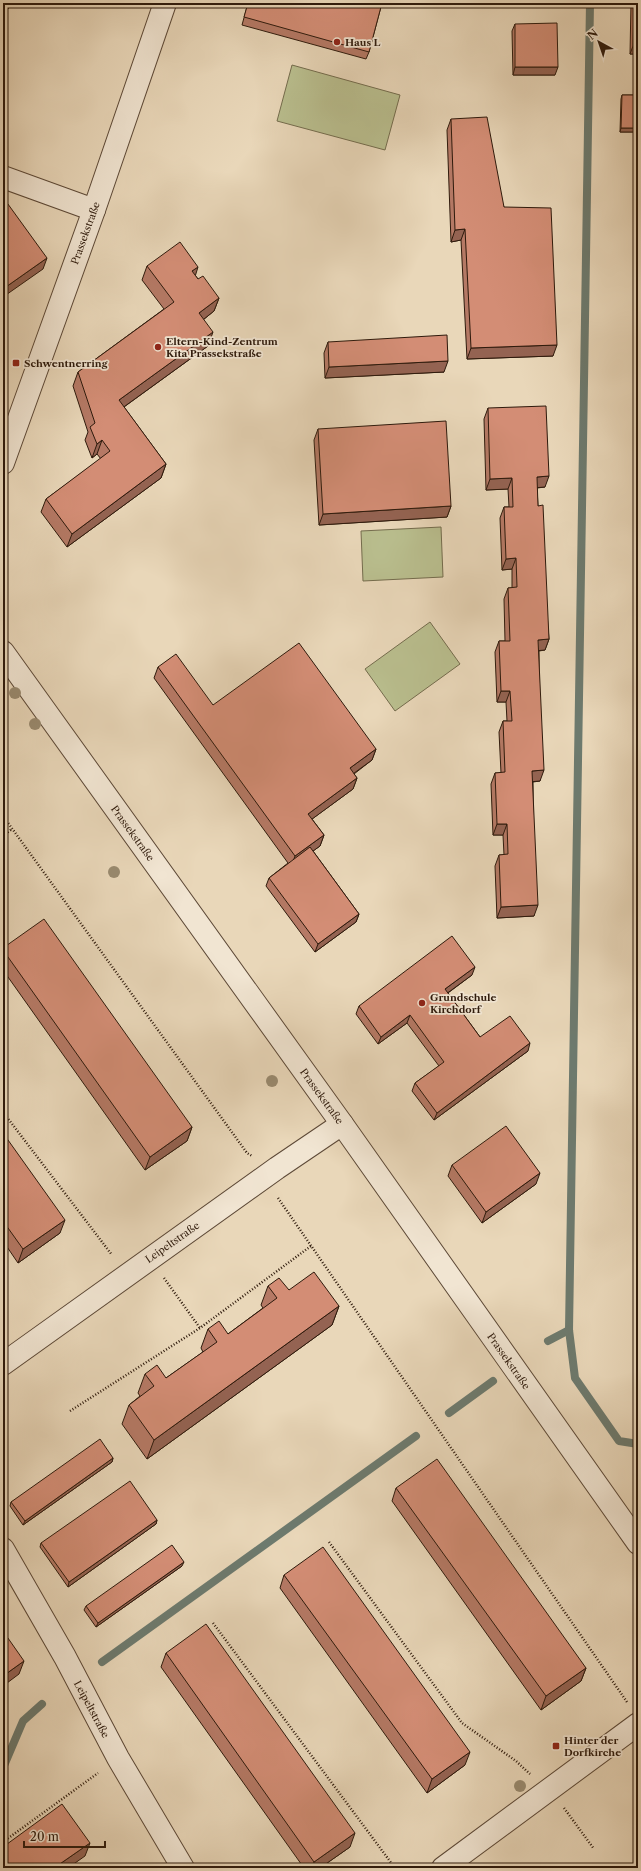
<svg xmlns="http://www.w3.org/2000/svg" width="641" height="1871" font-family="'Libre Caslon Text',serif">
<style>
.green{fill:#b9be8e;stroke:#746c4d}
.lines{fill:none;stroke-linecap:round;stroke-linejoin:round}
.stream{stroke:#6d7a6e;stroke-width:8}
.street-casing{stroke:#5d4937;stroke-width:24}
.path{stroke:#2e1a0c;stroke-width:2.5;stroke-dasharray:1 2;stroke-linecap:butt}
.street{stroke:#f1e5d2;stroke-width:22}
.tree{fill:#998a6f}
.wall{fill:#b57965;stroke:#2e1a0c}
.shaded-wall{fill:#946352;stroke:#2e1a0c}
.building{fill:#d38d75;stroke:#2e1a0c}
.poi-dot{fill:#8f2418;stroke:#f1e5d2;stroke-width:1.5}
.labels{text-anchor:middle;stroke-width:3.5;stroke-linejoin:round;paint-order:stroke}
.poi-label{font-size:10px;font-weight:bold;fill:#2e1a0c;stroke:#f1e5d2;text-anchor:start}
.street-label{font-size:10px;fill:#2e1a0c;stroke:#f1e5d2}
</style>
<rect width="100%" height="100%" fill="#e9d7b9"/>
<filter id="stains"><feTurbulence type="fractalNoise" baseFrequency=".005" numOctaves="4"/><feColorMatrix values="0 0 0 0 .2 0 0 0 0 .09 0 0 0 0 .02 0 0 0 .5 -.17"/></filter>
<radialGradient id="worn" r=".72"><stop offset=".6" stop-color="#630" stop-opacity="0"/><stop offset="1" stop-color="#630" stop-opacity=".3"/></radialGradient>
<g class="green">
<path d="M 292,65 L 400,95 L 385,150 L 277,121 Z"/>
<path d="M 441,527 L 443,577 L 363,581 L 361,531 Z"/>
<path d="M 430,622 L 460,664 L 395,711 L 365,669 Z"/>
</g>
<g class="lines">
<g class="stream">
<path d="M 590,3 L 569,1330 L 575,1378 L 619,1441 L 638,1444"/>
<path d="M 548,1341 L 569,1330"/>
<path d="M 449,1413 L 493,1381"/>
<path d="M 102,1662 L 416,1436"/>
<path d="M 3,1768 L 23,1721 L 42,1704"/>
</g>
<g class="street-casing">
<g id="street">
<path d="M 3,177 L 94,210"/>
<path d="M 3,463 L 94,210 L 165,3"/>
<path d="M 3,652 L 342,1124 L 638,1543"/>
<path d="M 3,1364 L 277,1168 L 342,1124"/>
<path d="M 3,1549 L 65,1657 L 118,1758 L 183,1868"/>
<path d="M 443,1868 L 638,1724"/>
</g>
</g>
<g class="path">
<path d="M 3,816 L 247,1153 L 252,1156"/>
<path d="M 3,836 L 12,829"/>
<path d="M 3,1112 L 112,1255"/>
<path d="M 278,1198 L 627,1702"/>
<path d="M 164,1278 L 200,1328"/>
<path d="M 70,1411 L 200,1328 L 311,1246"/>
<path d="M 329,1542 L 462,1723 L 516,1761 L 530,1774"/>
<path d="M 213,1623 L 395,1868"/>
<path d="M 564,1808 L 594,1849"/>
<path d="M 3,1842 L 98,1773"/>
</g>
<use href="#street" class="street"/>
</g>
<g class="tree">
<circle cx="15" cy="693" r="6"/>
<circle cx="35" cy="724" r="6"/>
<circle cx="114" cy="872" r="6"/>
<circle cx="272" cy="1081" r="6"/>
<circle cx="520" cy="1786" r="6"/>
</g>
<g class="wall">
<path d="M 248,3 L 382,3 L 369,52 L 366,59 L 242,25 Z"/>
<path d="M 631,3 L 638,3 L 638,54 L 630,54 Z"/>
<path d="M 515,24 L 555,75 L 513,75 L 512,31 Z"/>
<path d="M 622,95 L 638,95 L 638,132 L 620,132 L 621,99 Z"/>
<path d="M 451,119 L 504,207 L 553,356 L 467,359 L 461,240 L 451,242 L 447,130 Z"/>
<path d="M 147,266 L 195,275 L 198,279 L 219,298 L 214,311 L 203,320 L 208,346 L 124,407 L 166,464 L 161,478 L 67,547 L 41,512 L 46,499 L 101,459 L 97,454 L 92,458 L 85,440 L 88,432 L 73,386 L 78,372 L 164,309 L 142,280 Z"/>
<path d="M 328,342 L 444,372 L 325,378 L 324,353 Z"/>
<path d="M 488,408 L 545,487 L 537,488 L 538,506 L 549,639 L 545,650 L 539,651 L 540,781 L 533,782 L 534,916 L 497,918 L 495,866 L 499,855 L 504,855 L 503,835 L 493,835 L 491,784 L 495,773 L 501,773 L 499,732 L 503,721 L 507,721 L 506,702 L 497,702 L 495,652 L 499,641 L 505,641 L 504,599 L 508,588 L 512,588 L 512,569 L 502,570 L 500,518 L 504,507 L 509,507 L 508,489 L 486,490 L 484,419 Z"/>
<path d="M 318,429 L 451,506 L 447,517 L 319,525 L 314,440 Z"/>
<path d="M 158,667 L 213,705 L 376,749 L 372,760 L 354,774 L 357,778 L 353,789 L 312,819 L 324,835 L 320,846 L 313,851 L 359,914 L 356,922 L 315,952 L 266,886 L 269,878 L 288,863 L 154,678 Z"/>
<path d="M 3,948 L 192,1127 L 187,1141 L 145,1170 L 3,970 Z"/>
<path d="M 472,975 L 448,993 L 480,1037 L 528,1051 L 434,1120 L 412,1091 L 415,1083 L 439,1066 L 407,1023 L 378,1044 L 356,1014 L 359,1006 Z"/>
<path d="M 3,1133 L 60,1233 L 18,1263 L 3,1241 Z"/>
<path d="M 452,1165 L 536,1184 L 482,1223 L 448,1176 Z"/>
<path d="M 268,1286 L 289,1290 L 339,1306 L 332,1325 L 147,1459 L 122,1424 L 129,1405 L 140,1396 L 138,1393 L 145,1374 L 166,1378 L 203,1352 L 201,1348 L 208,1329 L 228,1334 L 263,1308 L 261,1305 Z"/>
<path d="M 113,1458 L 112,1462 L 23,1525 L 10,1506 L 11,1502 Z"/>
<path d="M 396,1488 L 586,1668 L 581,1681 L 541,1710 L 392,1501 Z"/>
<path d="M 157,1520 L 156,1524 L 68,1587 L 40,1547 L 41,1543 Z"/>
<path d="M 182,1566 L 96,1627 L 84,1610 L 86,1606 Z"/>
<path d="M 284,1575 L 465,1765 L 427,1793 L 280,1588 Z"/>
<path d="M 166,1653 L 350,1847 L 320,1868 L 304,1868 L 161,1667 Z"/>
</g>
<g class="shaded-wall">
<path d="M 3,3 L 16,3 L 3,12 Z"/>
<path d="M 633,46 L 638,46 L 638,54 L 630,54 Z"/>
<path d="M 515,67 L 558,67 L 555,75 L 513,75 Z"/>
<path d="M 621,128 L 638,128 L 638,132 L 620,132 Z"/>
<path d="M 465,229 L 461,240 L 451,242 L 455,230 Z"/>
<path d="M 47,258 L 43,269 L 3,297 L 3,289 Z"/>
<path d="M 198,267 L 194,280 L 192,271 Z"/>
<path d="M 219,298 L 214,311 L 194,327 L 199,313 Z"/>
<path d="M 213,332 L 208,346 L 114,414 L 119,400 Z"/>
<path d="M 557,345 L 553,356 L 467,359 L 471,348 Z"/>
<path d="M 448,361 L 444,372 L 325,378 L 329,367 Z"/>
<path d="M 102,440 L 97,454 L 92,458 L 97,444 Z"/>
<path d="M 166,464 L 161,478 L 67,547 L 72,534 Z"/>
<path d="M 549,476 L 545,487 L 533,488 L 537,477 Z"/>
<path d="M 512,478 L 508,489 L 486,490 L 490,479 Z"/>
<path d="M 451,506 L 447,517 L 319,525 L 323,514 Z"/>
<path d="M 516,558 L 512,569 L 502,570 L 506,559 Z"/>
<path d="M 549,639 L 545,650 L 534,651 L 538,640 Z"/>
<path d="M 501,691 L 510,691 L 506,702 L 497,702 Z"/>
<path d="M 376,749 L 372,760 L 346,779 L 350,768 Z"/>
<path d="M 544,770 L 540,781 L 528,782 L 532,771 Z"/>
<path d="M 357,778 L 353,789 L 304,825 L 308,814 Z"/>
<path d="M 497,824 L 507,824 L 503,835 L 493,835 Z"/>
<path d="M 324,835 L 320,846 L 291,867 L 295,856 Z"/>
<path d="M 538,905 L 534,916 L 497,918 L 501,907 Z"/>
<path d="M 359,914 L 356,922 L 315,952 L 318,944 Z"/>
<path d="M 475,967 L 472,975 L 442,997 L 445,989 Z"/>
<path d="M 410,1015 L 407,1023 L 378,1044 L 381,1037 Z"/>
<path d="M 530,1043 L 528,1051 L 434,1120 L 437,1113 Z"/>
<path d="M 192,1127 L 187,1141 L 145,1170 L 150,1157 Z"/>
<path d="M 540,1173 L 536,1184 L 482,1223 L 486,1212 Z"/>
<path d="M 65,1220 L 60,1233 L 18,1263 L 23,1249 Z"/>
<path d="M 339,1306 L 332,1325 L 147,1459 L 154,1440 Z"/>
<path d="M 113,1458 L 112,1462 L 23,1525 L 25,1521 Z"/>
<path d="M 157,1520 L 156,1524 L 68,1587 L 69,1582 Z"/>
<path d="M 184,1562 L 182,1566 L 96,1627 L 98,1623 Z"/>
<path d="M 24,1661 L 19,1674 L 3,1686 L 3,1676 Z"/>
<path d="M 586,1668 L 581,1681 L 541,1710 L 546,1696 Z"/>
<path d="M 470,1752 L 465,1765 L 427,1793 L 432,1779 Z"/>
<path d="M 355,1833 L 350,1847 L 320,1868 L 312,1868 L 314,1862 Z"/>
<path d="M 90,1843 L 85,1856 L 68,1868 L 54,1868 Z"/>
</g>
<g class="building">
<path d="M 248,3 L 382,3 L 369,52 L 244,17 Z"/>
<path d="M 634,3 L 638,3 L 638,46 L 633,46 Z"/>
<path d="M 557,23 L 558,67 L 515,67 L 515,24 Z"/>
<path d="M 622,95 L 638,95 L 638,128 L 621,128 Z"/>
<path d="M 487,117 L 504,207 L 551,208 L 557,345 L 471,348 L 465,229 L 455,230 L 451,119 Z"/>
<path d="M 5,200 L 47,258 L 3,289 L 3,202 Z"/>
<path d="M 180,242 L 198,267 L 192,271 L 198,279 L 203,276 L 219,298 L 199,313 L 213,332 L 119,400 L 166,464 L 72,534 L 46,499 L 110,451 L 102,440 L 97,444 L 90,427 L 95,423 L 78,372 L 174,302 L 147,266 Z"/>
<path d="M 447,335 L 448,361 L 329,367 L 328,342 Z"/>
<path d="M 546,406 L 549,476 L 537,477 L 538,506 L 543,505 L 549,639 L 538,640 L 544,770 L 532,771 L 538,905 L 501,907 L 499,855 L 508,854 L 507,824 L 497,824 L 495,773 L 505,772 L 503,721 L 512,721 L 510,691 L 501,691 L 499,641 L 510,641 L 508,588 L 517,587 L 516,558 L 506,559 L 504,507 L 513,507 L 512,478 L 490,479 L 488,408 Z"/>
<path d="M 446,421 L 451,506 L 323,514 L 318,429 Z"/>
<path d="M 299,643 L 376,749 L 350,768 L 357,778 L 308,814 L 324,835 L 295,856 L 158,667 L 176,654 L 213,705 Z"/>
<path d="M 310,847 L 359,914 L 318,944 L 269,878 Z"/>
<path d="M 44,919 L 192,1127 L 150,1157 L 3,950 L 3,948 Z"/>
<path d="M 452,936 L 475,967 L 445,989 L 480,1037 L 510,1016 L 530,1043 L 437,1113 L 415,1083 L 444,1062 L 410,1015 L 381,1037 L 359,1006 Z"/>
<path d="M 506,1126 L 540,1173 L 486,1212 L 452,1165 Z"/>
<path d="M 3,1133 L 65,1220 L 23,1249 L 3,1221 Z"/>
<path d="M 314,1272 L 339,1306 L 154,1440 L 129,1405 L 154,1386 L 145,1374 L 157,1365 L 166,1378 L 217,1342 L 208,1329 L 219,1321 L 228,1334 L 277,1298 L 268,1286 L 279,1278 L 289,1290 Z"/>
<path d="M 100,1439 L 113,1458 L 25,1521 L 11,1502 Z"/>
<path d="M 437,1459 L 586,1668 L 546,1696 L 396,1488 Z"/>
<path d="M 130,1481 L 157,1520 L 69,1582 L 41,1543 Z"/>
<path d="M 172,1545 L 184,1562 L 98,1623 L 86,1606 Z"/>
<path d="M 323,1547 L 470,1752 L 432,1779 L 284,1575 Z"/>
<path d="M 206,1624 L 355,1833 L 314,1862 L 166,1653 Z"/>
<path d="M 3,1631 L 24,1661 L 3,1676 Z"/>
<path d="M 62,1804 L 90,1843 L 54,1868 L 3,1868 L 3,1847 Z"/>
<path d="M 638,1861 L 638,1868 L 628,1868 Z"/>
<path d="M 607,1864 L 610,1868 L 602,1868 Z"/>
</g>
<g class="poi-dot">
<circle cx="337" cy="42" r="4"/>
<circle cx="158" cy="347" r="4"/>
<rect x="12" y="359" width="8" height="8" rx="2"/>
<circle cx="422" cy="1003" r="4"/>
<rect x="552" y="1742" width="8" height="8" rx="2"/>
</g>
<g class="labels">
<g class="poi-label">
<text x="345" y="46">Haus L</text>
<text x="166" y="345">Eltern-Kind-Zentrum<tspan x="166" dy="12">Kita Prassekstraße</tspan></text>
<text x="24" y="367">Schwentnerring</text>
<text x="430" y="1001">Grundschule<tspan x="430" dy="12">Kirchdorf</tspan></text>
<text x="564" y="1744">Hinter der<tspan x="564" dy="12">Dorfkirche</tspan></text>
</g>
<g class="street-label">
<text transform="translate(85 233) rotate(-70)" y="4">Prassekstraße</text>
<text transform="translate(133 833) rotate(54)" y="4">Prassekstraße</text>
<text transform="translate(322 1096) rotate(54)" y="4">Prassekstraße</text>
<text transform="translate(172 1242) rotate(-35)" y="4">Leipeltstraße</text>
<text transform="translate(509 1361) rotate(55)" y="4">Prassekstraße</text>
<text transform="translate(92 1709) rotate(62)" y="4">Leipeltstraße</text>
</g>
</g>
<rect width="641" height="1871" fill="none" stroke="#e9d7b9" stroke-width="16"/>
<rect x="4" y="4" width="633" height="1863" fill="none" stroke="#2e1a0c" stroke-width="2"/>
<rect x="8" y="8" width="625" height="1855" fill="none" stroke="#2e1a0c"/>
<g transform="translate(599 42) rotate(320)" stroke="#f1e5d2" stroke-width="3" paint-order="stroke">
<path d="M0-3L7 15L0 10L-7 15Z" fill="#2e1a0c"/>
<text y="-6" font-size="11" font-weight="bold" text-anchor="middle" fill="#2e1a0c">N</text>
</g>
<path d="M24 1841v6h81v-6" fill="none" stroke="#2e1a0c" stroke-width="2"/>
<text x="30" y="1841" font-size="12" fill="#2e1a0c" stroke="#f1e5d2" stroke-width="3" paint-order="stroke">20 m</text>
<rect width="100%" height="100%" filter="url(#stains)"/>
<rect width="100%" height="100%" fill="url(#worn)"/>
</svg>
